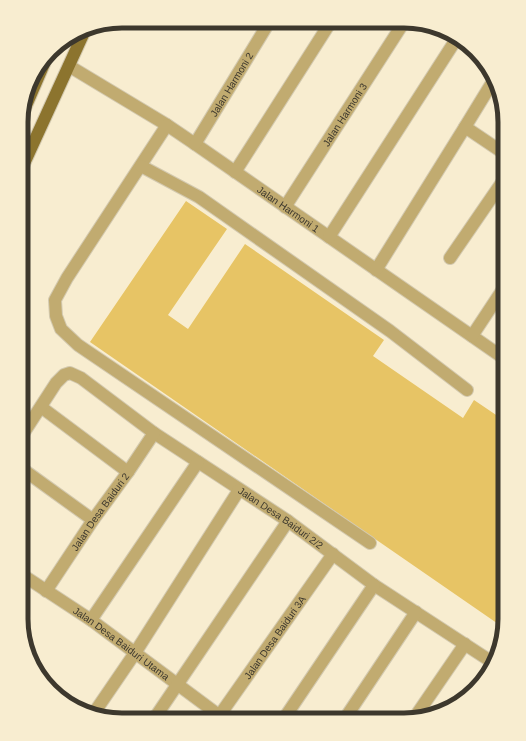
<svg xmlns="http://www.w3.org/2000/svg" width="526" height="741" font-family="Arial,sans-serif">
<style>
.building{fill:#e7c465}
.lines{fill:none;stroke-linecap:round;stroke-linejoin:round}
.minor-casing{stroke:#d3c9af;stroke-width:14}
.major-casing{stroke:#d3c9af;stroke-width:14}
.minor{stroke:#c1ab70;stroke-width:12}
.major{stroke:#8c742e;stroke-width:12}
.labels{text-anchor:middle;stroke-width:3;stroke-linejoin:round;paint-order:stroke}
.street-label{font-size:10px;fill:#3d382d;stroke:#f8edd0}
.rim{fill:none;stroke:#3d382d;stroke-width:5}
</style>
<rect width="100%" height="100%" fill="#f8edd0"/>
<path class="building" d="M 186,201 L 227,229 L 168,315 L 188,329 L 245,244 L 384,340 L 373,356 L 463,418 L 474,400 L 505,421 L 505,626 L 504,628 L 90,342 Z"/>
<g class="lines">
<g class="minor-casing">
<g id="minor">
<path id="s1" d="M 69,66 L 167,125 L 195,144 L 505,359"/>
<path d="M 167,125 L 67,278 L 55,300 L 56,316 L 61,329 L 78,345 L 370,543"/>
<path d="M 465,127 L 505,154"/>
<path id="s2" d="M 195,144 L 268,24"/>
<path d="M 141,166 L 199,197 L 390,331 L 467,390"/>
<path d="M 235,172 L 330,23"/>
<path id="s3" d="M 285,207 L 404,22"/>
<path d="M 329,237 L 457,38"/>
<path d="M 450,258 L 505,178"/>
<path d="M 376,270 L 465,127 L 495,78"/>
<path d="M 472,336 L 505,286"/>
<path d="M 41,407 L 128,472"/>
<path id="s4" d="M 21,437 L 56,383 L 64,375 L 70,373 L 81,378 L 154,433 L 288,521 L 374,585 L 492,662"/>
<path d="M 21,468 L 93,520"/>
<path id="s5" d="M 21,574 L 91,620 L 224,719"/>
<path id="s6" d="M 46,591 L 93,520 L 128,472 L 154,433"/>
<path d="M 91,620 L 198,462"/>
<path d="M 94,713 L 135,653 L 239,490"/>
<path d="M 415,717 L 465,644"/>
<path d="M 154,719 L 288,521"/>
<path id="s7" d="M 217,719 L 333,554"/>
<path d="M 283,720 L 374,585"/>
<path d="M 344,720 L 416,612"/>
</g>
</g>
<g class="major-casing">
<g id="major">
<path d="M 22,115 L 47,57"/>
<path d="M 22,168 L 86,28"/>
</g>
</g>
<use href="#minor" class="minor"/>
<use href="#major" class="major"/>
</g>
<g class="labels">
<g class="street-label">
<text dy="4" stroke="none"><textPath href="#s2" startOffset="70">Jalan Harmoni 2</textPath></text>
<text dy="4" stroke="none"><textPath href="#s3" startOffset="110">Jalan Harmoni 3</textPath></text>
<text dy="4" stroke="none"><textPath href="#s1" startOffset="262">Jalan Harmoni 1</textPath></text>
<text dy="4" stroke="none"><textPath href="#s6" startOffset="96">Jalan Desa Baiduri 2</textPath></text>
<text dy="4" stroke="none"><textPath href="#s4" startOffset="338">Jalan Desa Baiduri 2/2</textPath></text>
<text dy="4" stroke="none"><textPath href="#s7" startOffset="100">Jalan Desa Baiduri 3A</textPath></text>
<text dy="4" stroke="none"><textPath href="#s5" startOffset="122">Jalan Desa Baiduri Utama</textPath></text>
</g>
</g>
<path d="M0 0H526V741H0ZM122 28H404A94 94 0 0 1 498 122V619A94 94 0 0 1 404 713H122A94 94 0 0 1 28 619V122A94 94 0 0 1 122 28Z" fill="#f8edd0" fill-rule="evenodd"/>
<path class="rim" d="M122 28H404A94 94 0 0 1 498 122V619A94 94 0 0 1 404 713H122A94 94 0 0 1 28 619V122A94 94 0 0 1 122 28Z"/>
</svg>
